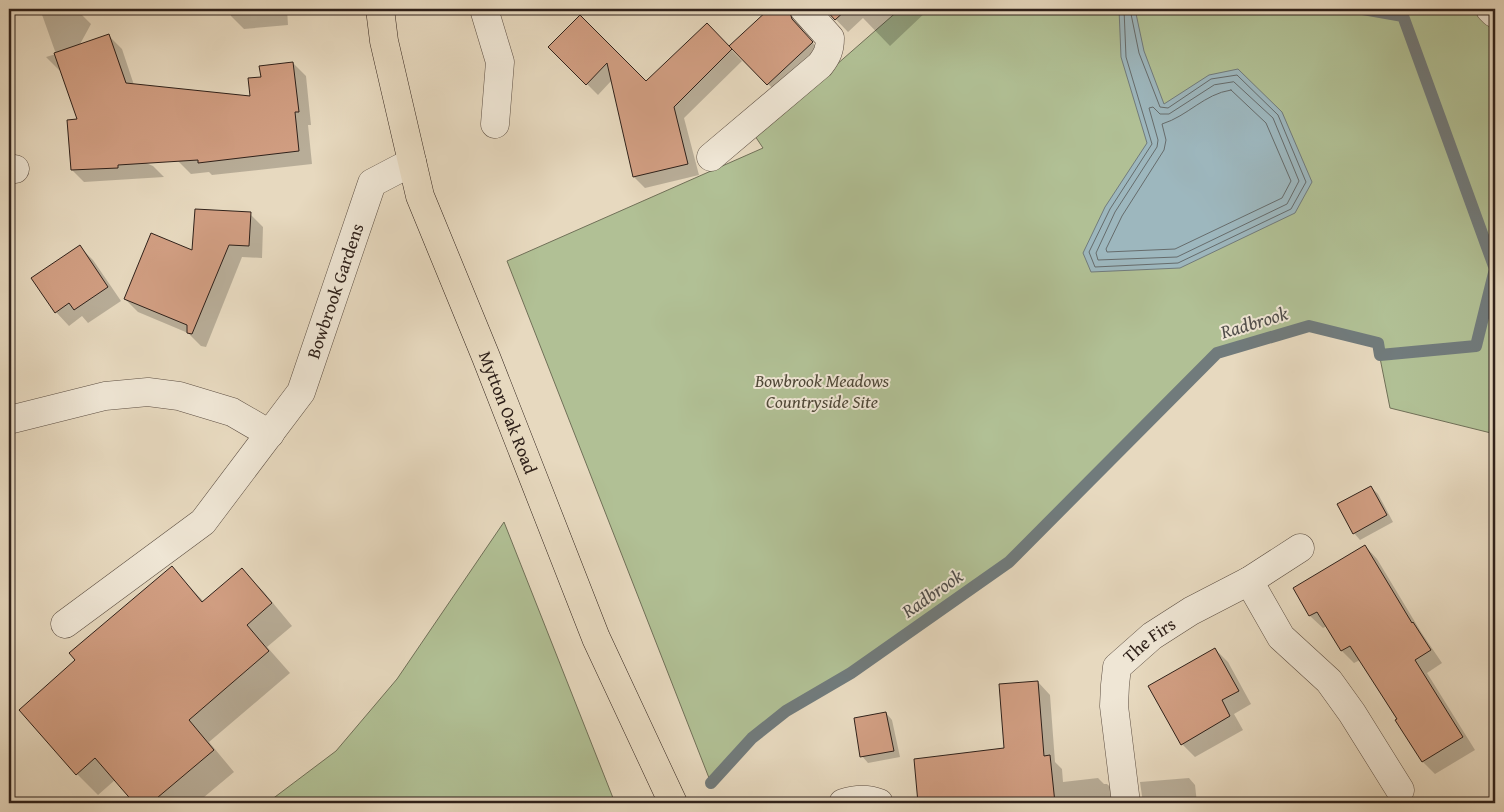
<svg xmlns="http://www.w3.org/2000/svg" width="1504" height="812" font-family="'Gentium Book Plus',serif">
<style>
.green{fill:#b1c095;stroke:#707058}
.water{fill:#9db7be;stroke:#717b7c}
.shadow{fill:#0003}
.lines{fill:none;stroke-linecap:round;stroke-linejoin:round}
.shore{stroke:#666c6c;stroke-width:1}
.stream{stroke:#717b7c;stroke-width:12}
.building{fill:#d19e82;stroke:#2f211a}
.minor-casing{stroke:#5d4f43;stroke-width:29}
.major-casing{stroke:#2f211a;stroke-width:29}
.minor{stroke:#efe6d5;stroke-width:28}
.major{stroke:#e7d9bf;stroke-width:28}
.labels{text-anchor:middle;stroke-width:4;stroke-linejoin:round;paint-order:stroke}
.street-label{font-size:18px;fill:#2f211a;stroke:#efe6d5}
.park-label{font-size:18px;font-style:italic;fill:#504939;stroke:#efe6d5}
.water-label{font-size:19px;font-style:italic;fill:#504e4b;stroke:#efe6d5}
</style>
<rect width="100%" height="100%" fill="#e7d9bf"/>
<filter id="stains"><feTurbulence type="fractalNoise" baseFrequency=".004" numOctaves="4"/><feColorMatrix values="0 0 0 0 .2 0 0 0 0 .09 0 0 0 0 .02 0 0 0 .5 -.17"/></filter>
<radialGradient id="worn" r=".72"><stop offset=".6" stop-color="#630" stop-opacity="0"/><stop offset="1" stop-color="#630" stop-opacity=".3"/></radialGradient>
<g class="green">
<path d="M 900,9 L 1475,9 L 1495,27 L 1495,434 L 1390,408 L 1377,343 L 1309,326 L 1217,353 L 1009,562 L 851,673 L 786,711 L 752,738 L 711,783 L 507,261 L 763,148 L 755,136 Z"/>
<path d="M 504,522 L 615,803 L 267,803 L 336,751 L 397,679 Z"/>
</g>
<path class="water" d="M 1119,9 L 1135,9 L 1144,51 L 1164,104 L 1209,75 L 1238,69 L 1282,112 L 1312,182 L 1295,213 L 1180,268 L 1091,272 L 1083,253 L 1105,207 L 1147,143 L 1121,57 Z"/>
<g class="shadow">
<path d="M 40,9 L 74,9 L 78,11 L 91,24 L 79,46 L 109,36 L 122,49 L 134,85 L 252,97 L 262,78 L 293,63 L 306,76 L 311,125 L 308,125 L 312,164 L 212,175 L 209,172 L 191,174 L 178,161 L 189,139 L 59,70 L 46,57 L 56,54 Z"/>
<path d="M 231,9 L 287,9 L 288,25 L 244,29 L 231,16 Z"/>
<path d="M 771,9 L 808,9 L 801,17 L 801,26 L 804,33 L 824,55 L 780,96 L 731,46 Z"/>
<path d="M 826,9 L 926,9 L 928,10 L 890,46 L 863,18 L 848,32 Z"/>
<path d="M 580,16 L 646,82 L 718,36 L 742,61 L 684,118 L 699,175 L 645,188 L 634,177 L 612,80 L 598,95 L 550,47 Z"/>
<path d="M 69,130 L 153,166 L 164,177 L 84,182 L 72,170 Z"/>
<path d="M 250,214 L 263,227 L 262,258 L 242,257 L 206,347 L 201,346 L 188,333 L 138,312 L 125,299 Z"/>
<path d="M 9,241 L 15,248 L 9,265 Z"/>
<path d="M 80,247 L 93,260 L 121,301 L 88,323 L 82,316 L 69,326 L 56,312 Z"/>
<path d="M 1371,487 L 1378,494 L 1393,522 L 1360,540 L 1354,533 Z"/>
<path d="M 1365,546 L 1377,559 L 1421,632 L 1442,663 L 1427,673 L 1475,750 L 1435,774 L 1423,762 L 1360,660 L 1354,663 L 1342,651 L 1327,626 L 1323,628 L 1310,616 L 1294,589 Z"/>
<path d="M 171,567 L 204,602 L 242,570 L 263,591 L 292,626 L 267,647 L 290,673 L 209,742 L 234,772 L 197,803 L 135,803 L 115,780 L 98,795 L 77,774 L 21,710 L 77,660 Z"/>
<path d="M 1215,649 L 1228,662 L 1251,704 L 1234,714 L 1243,730 L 1195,757 L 1182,744 Z"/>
<path d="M 1038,682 L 1050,695 L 1055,762 L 1062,769 L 1063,782 L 1098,778 L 1104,784 L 1107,784 L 1120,796 L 1121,803 L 920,803 L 915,760 L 1006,749 Z"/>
<path d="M 886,713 L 892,720 L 900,757 L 868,763 L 862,756 Z"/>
<path d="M 1189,778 L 1195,785 L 1197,803 L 1143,803 L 1140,782 Z"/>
</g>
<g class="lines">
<g class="shore">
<path d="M 1124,9 L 1126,57 L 1152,144 L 1110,209 L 1089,252 L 1095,267 L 1178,263 L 1291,209 L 1306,182 L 1278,115 L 1237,75 L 1211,79 L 1168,108 L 1160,107 L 1139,53 L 1130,9"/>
<path d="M 1234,82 L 1273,118 L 1299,181 L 1287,204 L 1177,257 L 1098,260 L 1096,253 L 1115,212 L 1157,147 L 1158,140 L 1149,108 L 1153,107 L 1160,114 L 1169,114 L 1214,85 Z"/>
<path d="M 1231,90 L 1266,123 L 1291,181 L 1282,198 L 1175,249 L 1107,252 L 1106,249 L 1122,216 L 1164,150 L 1166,140 L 1162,124 C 1188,116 1204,94 1231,90 Z"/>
</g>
<path class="stream" d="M 711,783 L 752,738 L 786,711 L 851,673 L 1009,562 L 1217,353 L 1309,326 L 1378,343 L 1380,355 L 1476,346 L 1495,269 L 1403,16 L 1363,9"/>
</g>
<g class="building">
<path d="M 769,9 L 789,9 L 792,19 L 813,42 L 767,85 L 729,46 Z"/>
<path d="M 825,9 L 847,9 L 835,20 Z"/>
<path d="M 580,15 L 646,81 L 707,23 L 732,49 L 674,107 L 688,164 L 633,177 L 607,63 L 586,85 L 548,47 Z"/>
<path d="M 109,34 L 126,83 L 250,96 L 248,78 L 261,77 L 259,66 L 293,62 L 299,112 L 295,112 L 299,151 L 198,163 L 198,160 L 118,165 L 118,168 L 71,170 L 67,120 L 77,119 L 54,53 Z"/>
<path d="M 195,209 L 251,212 L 249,246 L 229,245 L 192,334 L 187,333 L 187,325 L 124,299 L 151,233 L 192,250 Z"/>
<path d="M 80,245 L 108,287 L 74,310 L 69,303 L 55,313 L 31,278 Z"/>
<path d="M 1371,486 L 1387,515 L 1353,534 L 1337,504 Z"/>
<path d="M 1365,545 L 1412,623 L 1413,622 L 1431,650 L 1415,660 L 1463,737 L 1422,762 L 1395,720 L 1397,719 L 1350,646 L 1341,651 L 1317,612 L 1309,616 L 1293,588 Z"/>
<path d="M 172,566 L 202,602 L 242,568 L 272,603 L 247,625 L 269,651 L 189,720 L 214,750 L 151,803 L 134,803 L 95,758 L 76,775 L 19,710 L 75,660 L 69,653 Z"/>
<path d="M 1215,648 L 1239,691 L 1222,700 L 1230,716 L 1181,745 L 1148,686 Z"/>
<path d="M 1038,681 L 1044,756 L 1050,755 L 1055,803 L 918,803 L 914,759 L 1004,748 L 999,684 Z"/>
<path d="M 886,712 L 894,751 L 860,757 L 854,718 Z"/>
</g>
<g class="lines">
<g class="minor-casing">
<g id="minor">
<path d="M 484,9 L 500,62 L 495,124"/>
<path d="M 1490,9 L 1494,13"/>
<path d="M 711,157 L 820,65 C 827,56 830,50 830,38 L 804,9"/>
<path d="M 9,170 L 15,169"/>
<path d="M 9,420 L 105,396 L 148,392 L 179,396 L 232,412 L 270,434"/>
<path d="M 1249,581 L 1281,637 L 1329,681 L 1352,713 L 1400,790"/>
<path id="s1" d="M 65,624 L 203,522 L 301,392 L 372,183 L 412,162"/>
<path d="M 843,803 C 855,799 867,798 879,803"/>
<path id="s2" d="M 1126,803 L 1114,706 L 1115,685 L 1117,667 L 1152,636 L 1191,611 L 1249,581 L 1300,548"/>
</g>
</g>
<g class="major-casing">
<g id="major">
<path id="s3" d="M 380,9 L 384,41 L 420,196 L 486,357 L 596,638 L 673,803"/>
</g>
</g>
<use href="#minor" class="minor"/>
<use href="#major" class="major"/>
</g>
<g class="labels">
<g class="street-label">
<text dy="6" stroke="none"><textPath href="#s1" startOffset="441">Bowbrook Gardens</textPath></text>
<text dy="6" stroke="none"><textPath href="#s3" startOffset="425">Mytton Oak Road</textPath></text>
<text dy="6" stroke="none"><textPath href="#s2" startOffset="179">The Firs</textPath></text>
</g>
<g class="park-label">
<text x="822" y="387">Bowbrook Meadows<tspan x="822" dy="21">Countryside Site</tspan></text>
</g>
<g class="water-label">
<text transform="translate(1254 322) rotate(-17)" y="7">Radbrook</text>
<text transform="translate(932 593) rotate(-35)" y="7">Radbrook</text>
</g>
</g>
<rect width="1504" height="812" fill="none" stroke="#e7d9bf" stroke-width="30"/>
<rect x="10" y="10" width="1484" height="792" fill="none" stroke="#2f211a" stroke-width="2.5"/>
<rect x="15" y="15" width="1474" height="782" fill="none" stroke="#2f211a"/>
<rect width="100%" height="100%" filter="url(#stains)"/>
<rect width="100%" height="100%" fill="url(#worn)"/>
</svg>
